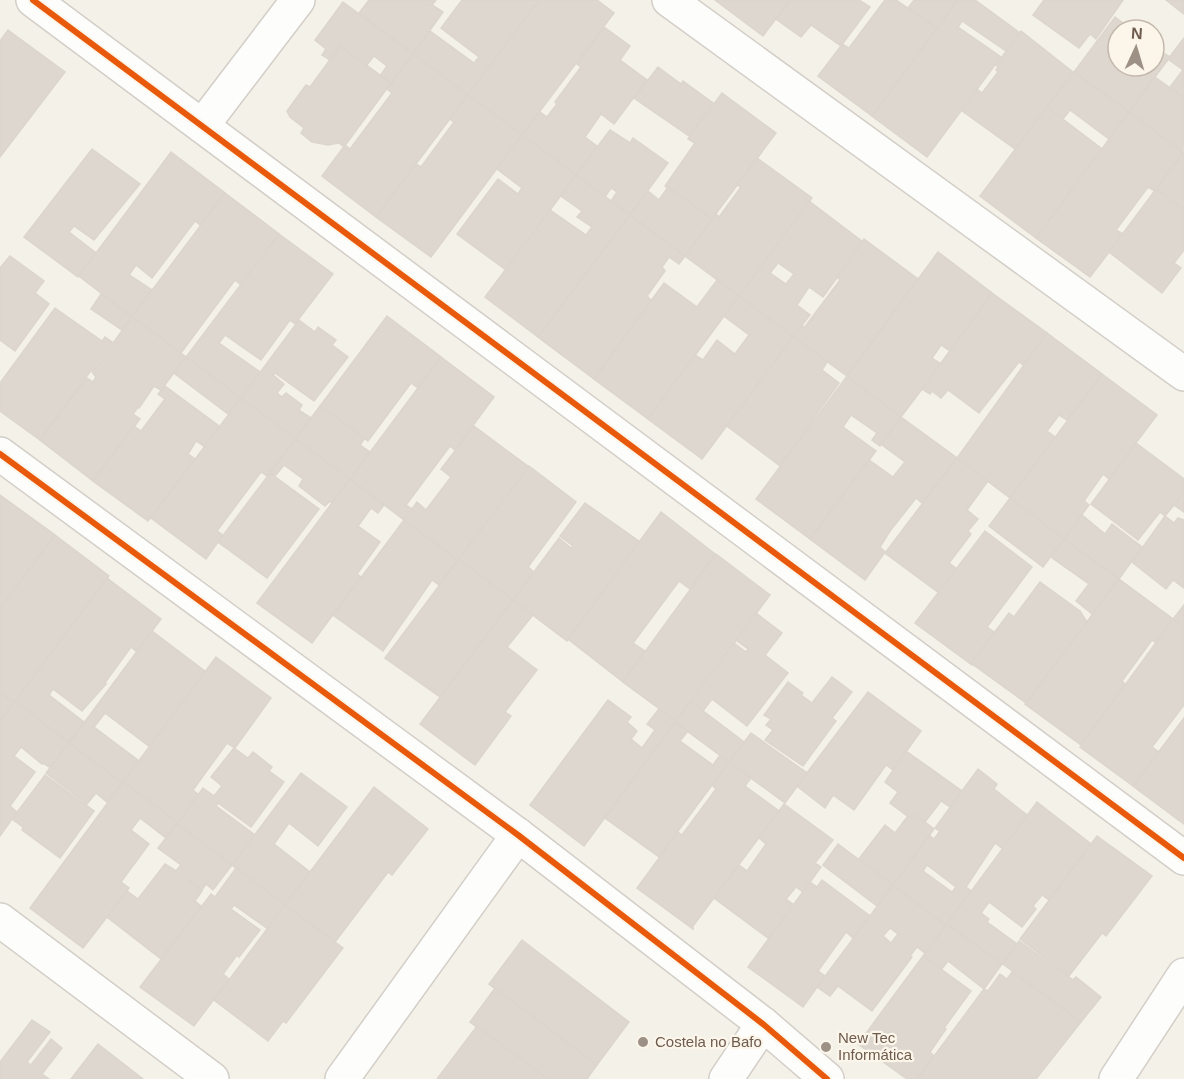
<svg xmlns="http://www.w3.org/2000/svg" width="1184" height="1079" font-family="Helvetica,sans-serif">
<style>
.building{fill:#ddd7cf;stroke:#dcd5cc;stroke-width:1.5;fill-rule:evenodd}
.lines{fill:none;stroke-linecap:round;stroke-linejoin:round}
.street-casing{stroke:#d3cec7;stroke-width:36}
.street{stroke:#fdfdfc;stroke-width:33}
.cycleway-casing{stroke:#fcf6ea;stroke-width:10}
.cycleway{stroke:#e8590c;stroke-width:6}
.poi-dot{fill:#9d9084;stroke:#fcf6ea;stroke-width:2}
.labels{text-anchor:middle;stroke-width:4.5;stroke-linejoin:round;paint-order:stroke}
.poi-label{font-size:15px;fill:#6e5b4d;stroke:#fcf6ea;text-anchor:start}
</style>
<rect width="100%" height="100%" fill="#f4f1e9"/>
<g class="building">
<path d="M 369,0 L 436,0 L 432,5 L 443,12 L 413,54 L 359,13 Z"/>
<path d="M 462,0 L 539,0 L 468,95 L 413,54 L 430,31 L 474,63 L 479,57 L 441,28 Z"/>
<path d="M 539,0 L 597,0 L 614,13 L 522,135 L 468,95 Z"/>
<path d="M 715,0 L 790,0 L 763,36 Z"/>
<path d="M 790,0 L 859,0 L 870,7 L 841,46 L 811,25 L 801,37 L 776,19 Z"/>
<path d="M 885,0 L 896,0 L 937,28 L 872,116 L 818,76 L 841,46 L 842,44 L 849,48 Z"/>
<path d="M 914,0 L 958,0 L 937,28 L 908,8 Z"/>
<path d="M 958,0 L 975,0 L 1020,33 L 1006,51 L 962,21 L 958,27 L 1001,57 L 927,157 L 872,116 Z"/>
<path d="M 1044,0 L 1123,0 L 1096,39 L 1090,34 L 1079,48 L 1033,15 Z"/>
<path d="M 1166,0 L 1184,0 L 1184,14 Z"/>
<path d="M 343,2 L 413,54 L 391,83 L 380,76 L 387,66 L 374,56 L 366,66 L 340,46 L 330,60 L 322,55 L 326,49 L 315,40 Z"/>
<path d="M 1115,17 L 1132,30 L 1118,30 L 1118,66 L 1154,66 L 1154,47 L 1170,57 L 1129,112 L 1074,72 Z"/>
<path d="M 604,27 L 630,46 L 620,60 L 647,80 L 614,124 L 601,114 L 585,137 L 598,147 L 576,175 L 522,135 L 540,112 L 547,117 L 557,104 L 555,102 L 581,67 L 577,64 Z"/>
<path d="M 8,30 L 65,72 L 0,157 L 0,41 Z"/>
<path d="M 1021,31 L 1074,73 L 1015,149 L 961,110 L 977,89 L 982,93 L 998,72 L 996,70 L 998,66 L 996,65 Z"/>
<path d="M 1184,38 L 1184,98 L 1170,87 L 1183,70 L 1168,59 Z"/>
<path d="M 340,46 L 391,83 L 344,147 L 339,143 L 328,145 L 312,142 L 301,133 L 304,128 L 290,117 L 287,111 L 306,85 L 310,87 Z"/>
<path d="M 413,54 L 468,95 L 376,217 L 322,176 L 345,145 L 350,149 L 392,93 L 387,89 Z"/>
<path d="M 658,67 L 681,84 L 683,81 L 713,103 L 689,136 L 634,98 Z"/>
<path d="M 1074,72 L 1129,112 L 1109,139 L 1070,110 L 1063,119 L 1047,107 Z"/>
<path d="M 1155,77 L 1184,98 L 1183,153 L 1129,112 Z"/>
<path d="M 722,93 L 776,133 L 712,219 L 665,186 L 695,143 L 688,139 Z"/>
<path d="M 468,95 L 522,135 L 431,257 L 376,217 L 416,164 L 421,167 L 454,122 L 450,119 Z"/>
<path d="M 1047,107 L 1102,149 L 1036,238 L 980,196 Z"/>
<path d="M 1129,112 L 1183,153 L 1155,191 L 1148,187 L 1116,230 L 1123,234 L 1090,277 L 1036,238 Z"/>
<path d="M 610,130 L 630,143 L 633,138 L 668,163 L 630,215 L 611,201 L 617,192 L 611,188 L 605,197 L 576,175 Z"/>
<path d="M 522,135 L 576,175 L 506,270 L 457,234 L 498,179 L 518,194 L 522,188 L 497,169 Z"/>
<path d="M 92,149 L 140,184 L 94,240 L 74,226 L 69,232 L 96,253 L 78,277 L 24,237 Z"/>
<path d="M 171,152 L 225,193 L 200,225 L 195,221 L 152,278 L 136,265 L 129,275 L 152,290 L 132,317 L 79,276 Z"/>
<path d="M 1183,154 L 1184,155 L 1184,210 L 1156,189 Z"/>
<path d="M 757,158 L 812,198 L 739,296 L 685,256 L 716,214 L 719,217 L 741,187 L 737,185 Z"/>
<path d="M 576,175 L 630,215 L 538,337 L 485,297 L 550,210 L 586,235 L 592,227 L 577,217 L 582,211 L 561,196 Z"/>
<path d="M 668,187 L 712,219 L 685,256 L 630,215 L 648,191 L 659,200 Z"/>
<path d="M 1156,189 L 1184,210 L 1184,250 L 1174,263 L 1181,268 L 1162,293 L 1109,252 Z"/>
<path d="M 225,193 L 279,234 L 241,285 L 235,280 L 181,353 L 132,317 Z"/>
<path d="M 809,201 L 863,242 L 823,297 L 809,287 L 797,305 L 810,315 L 793,337 L 739,296 ZM 778,263 L 794,274 L 786,284 L 770,273 Z"/>
<path d="M 630,215 L 685,256 L 679,264 L 669,257 L 662,267 L 665,271 L 647,296 L 652,301 L 594,379 L 538,337 Z"/>
<path d="M 279,234 L 333,274 L 295,324 L 290,320 L 261,360 L 225,335 L 219,343 L 260,372 L 241,398 L 186,357 Z"/>
<path d="M 864,239 L 918,279 L 847,376 L 793,337 L 802,325 L 804,328 L 840,280 L 837,277 Z"/>
<path d="M 938,252 L 992,293 L 950,351 L 941,345 L 932,358 L 941,364 L 901,417 L 847,376 Z"/>
<path d="M 10,256 L 44,281 L 35,293 L 49,304 L 15,351 L 0,340 L 0,268 Z"/>
<path d="M 717,280 L 739,296 L 648,419 L 594,379 L 664,283 L 697,307 Z"/>
<path d="M 992,293 L 1047,333 L 1023,365 L 1019,362 L 979,413 L 948,390 L 941,398 L 932,391 L 930,394 L 922,389 Z"/>
<path d="M 101,294 L 132,317 L 122,330 L 91,309 Z"/>
<path d="M 739,296 L 793,337 L 702,459 L 648,419 L 695,355 L 703,360 L 717,340 L 735,354 L 749,335 L 724,316 Z"/>
<path d="M 55,308 L 102,341 L 105,337 L 112,342 L 40,440 L 0,411 L 0,383 Z"/>
<path d="M 387,316 L 441,357 L 418,388 L 411,383 L 368,441 L 320,406 Z"/>
<path d="M 132,317 L 186,357 L 161,390 L 154,386 L 139,408 L 138,407 L 133,414 L 140,419 L 93,481 L 40,440 L 87,378 L 93,382 L 96,377 L 92,372 Z"/>
<path d="M 299,320 L 315,332 L 318,327 L 336,340 L 332,345 L 348,357 L 314,401 L 275,373 L 273,375 L 284,384 L 277,393 L 282,397 L 286,393 L 302,405 L 299,410 L 311,418 L 295,439 L 241,398 Z"/>
<path d="M 1047,333 L 1102,374 L 1067,420 L 1059,415 L 1047,431 L 1055,437 L 1010,498 L 957,458 Z"/>
<path d="M 793,337 L 827,362 L 822,370 L 839,383 L 780,466 L 727,426 Z"/>
<path d="M 186,357 L 241,398 L 228,414 L 174,373 Z"/>
<path d="M 441,357 L 494,397 L 455,450 L 450,446 L 406,505 L 412,509 L 404,520 L 350,479 Z"/>
<path d="M 1102,374 L 1157,415 L 1109,479 L 1103,474 L 1084,501 L 1089,505 L 1064,539 L 1010,498 Z"/>
<path d="M 847,376 L 901,417 L 880,446 L 872,440 L 877,433 L 851,415 L 843,427 L 876,451 L 810,539 L 756,499 Z"/>
<path d="M 165,386 L 219,426 L 205,447 L 196,441 L 188,454 L 195,459 L 148,521 L 93,481 L 134,426 L 141,431 L 165,399 L 158,394 Z"/>
<path d="M 241,398 L 295,439 L 267,476 L 261,472 L 217,531 L 223,535 L 206,559 L 151,518 Z"/>
<path d="M 320,406 L 365,438 L 360,445 L 370,452 L 350,479 L 295,439 Z"/>
<path d="M 901,417 L 957,458 L 922,503 L 916,498 L 890,531 L 880,547 L 885,552 L 865,580 L 810,539 L 869,460 L 893,477 L 905,462 L 881,444 Z"/>
<path d="M 474,426 L 529,467 L 458,560 L 404,520 L 417,502 L 426,510 L 451,477 L 441,469 Z"/>
<path d="M 295,439 L 350,479 L 332,503 L 330,501 L 325,506 L 299,486 L 303,479 L 284,465 L 275,476 L 270,473 Z"/>
<path d="M 1136,443 L 1184,479 L 1184,492 L 1174,505 L 1165,516 L 1160,512 L 1138,540 L 1091,504 Z"/>
<path d="M 957,458 L 988,481 L 967,510 L 978,519 L 968,531 L 971,534 L 949,563 L 957,569 L 939,593 L 885,553 Z"/>
<path d="M 529,466 L 576,502 L 528,567 L 534,572 L 513,600 L 459,559 Z"/>
<path d="M 270,473 L 319,509 L 267,578 L 218,542 Z"/>
<path d="M 350,479 L 384,505 L 378,513 L 371,508 L 358,526 L 380,542 L 357,574 L 361,577 L 312,643 L 257,603 Z"/>
<path d="M 1184,492 L 1184,512 L 1174,505 Z"/>
<path d="M 0,495 L 55,535 L 0,608 Z"/>
<path d="M 1010,498 L 1064,539 L 1043,567 L 989,526 Z"/>
<path d="M 585,503 L 640,542 L 567,641 L 513,600 L 559,538 L 571,548 L 573,546 L 560,536 Z"/>
<path d="M 661,512 L 715,554 L 690,589 L 679,581 L 633,643 L 645,651 L 623,682 L 568,639 Z"/>
<path d="M 1082,515 L 1105,534 L 1112,524 L 1142,547 L 1119,579 L 1064,539 Z"/>
<path d="M 1165,516 L 1174,523 L 1178,518 L 1184,520 L 1184,588 L 1173,580 L 1166,589 L 1132,562 Z"/>
<path d="M 404,520 L 458,560 L 439,585 L 432,580 L 383,651 L 333,615 Z"/>
<path d="M 985,531 L 1032,567 L 987,627 L 994,632 L 972,665 L 915,623 Z"/>
<path d="M 55,535 L 109,576 L 14,703 L 0,692 L 0,608 Z"/>
<path d="M 1064,539 L 1119,579 L 1092,614 L 1076,601 L 1089,584 L 1051,557 Z"/>
<path d="M 716,554 L 770,595 L 676,721 L 623,682 Z"/>
<path d="M 459,559 L 513,600 L 440,697 L 385,658 Z"/>
<path d="M 107,578 L 161,619 L 137,652 L 131,647 L 104,684 L 106,684 L 82,711 L 53,689 L 49,695 L 84,722 L 69,743 L 15,701 Z"/>
<path d="M 1119,579 L 1173,619 L 1156,643 L 1152,640 L 1122,681 L 1125,684 L 1081,745 L 1025,704 Z"/>
<path d="M 1040,582 L 1080,611 L 1087,622 L 1026,703 L 971,663 L 1009,613 L 1014,617 Z"/>
<path d="M 513,600 L 533,615 L 507,647 L 537,670 L 505,712 L 511,716 L 475,765 L 420,724 Z"/>
<path d="M 1184,605 L 1184,627 L 1173,619 Z"/>
<path d="M 756,613 L 782,633 L 765,655 L 788,673 L 747,726 L 712,699 L 703,711 L 690,701 L 734,643 L 746,652 L 748,649 L 736,640 Z"/>
<path d="M 1173,619 L 1184,627 L 1184,705 L 1152,747 L 1159,752 L 1133,786 L 1080,747 Z"/>
<path d="M 152,631 L 206,672 L 150,747 L 105,713 L 94,727 L 139,761 L 122,783 L 69,743 Z"/>
<path d="M 216,657 L 271,698 L 235,748 L 227,743 L 193,790 L 199,795 L 178,823 L 123,782 Z"/>
<path d="M 832,677 L 852,692 L 832,718 L 836,721 L 803,766 L 765,740 L 773,730 L 766,725 L 771,719 L 764,715 L 788,682 L 803,693 L 801,695 L 812,703 Z"/>
<path d="M 0,692 L 14,703 L 0,721 Z"/>
<path d="M 868,692 L 921,731 L 893,770 L 886,765 L 854,810 L 833,795 L 825,808 L 797,786 Z"/>
<path d="M 608,700 L 631,717 L 627,722 L 637,731 L 631,739 L 642,748 L 655,730 L 647,724 L 659,709 L 676,721 L 584,846 L 530,805 Z"/>
<path d="M 15,701 L 69,743 L 51,768 L 43,763 L 42,764 L 21,747 L 14,756 L 35,772 L 10,806 L 17,812 L 0,836 L 0,721 Z"/>
<path d="M 690,701 L 744,742 L 729,762 L 675,722 Z"/>
<path d="M 1184,718 L 1184,824 L 1133,786 Z"/>
<path d="M 675,722 L 688,731 L 680,741 L 713,765 L 720,755 L 729,762 L 659,857 L 605,818 Z"/>
<path d="M 751,733 L 807,773 L 785,803 L 729,762 Z"/>
<path d="M 69,743 L 122,783 L 108,803 L 96,793 L 87,804 L 46,773 Z"/>
<path d="M 234,748 L 248,758 L 253,752 L 272,767 L 269,771 L 284,782 L 251,827 L 218,803 L 216,806 L 255,835 L 232,865 L 177,824 L 203,788 L 214,796 L 222,786 L 211,777 Z"/>
<path d="M 906,751 L 962,791 L 950,807 L 941,801 L 925,822 L 914,814 L 910,818 L 890,803 L 898,792 L 885,782 Z"/>
<path d="M 729,762 L 751,778 L 745,786 L 779,811 L 693,926 L 693,929 L 637,888 L 678,832 L 682,835 L 716,789 L 712,785 Z"/>
<path d="M 978,769 L 997,784 L 994,789 L 1027,815 L 1003,849 L 995,843 L 966,887 L 971,891 L 946,926 L 893,885 L 929,835 L 934,839 L 940,831 L 935,828 ZM 927,865 L 956,887 L 952,892 L 923,871 Z"/>
<path d="M 301,773 L 347,807 L 318,846 L 289,823 L 274,844 L 310,872 L 285,905 L 232,865 Z"/>
<path d="M 45,775 L 94,811 L 60,858 L 22,830 L 23,827 L 12,819 Z"/>
<path d="M 123,782 L 177,822 L 166,838 L 140,818 L 131,830 L 149,844 L 121,882 L 129,888 L 127,891 L 83,948 L 30,908 Z"/>
<path d="M 374,787 L 428,829 L 392,875 L 388,872 L 335,942 L 285,905 Z"/>
<path d="M 1037,802 L 1091,844 L 1049,900 L 1042,895 L 1033,906 L 1036,909 L 1022,927 L 989,902 L 981,913 L 989,919 L 987,922 L 1017,944 L 1002,964 L 947,924 Z"/>
<path d="M 784,804 L 833,840 L 815,863 L 821,867 L 803,892 L 796,887 L 786,899 L 794,905 L 768,938 L 714,898 L 739,865 L 747,871 L 766,844 L 759,838 Z"/>
<path d="M 914,814 L 934,829 L 893,885 L 858,860 L 885,825 L 895,833 L 908,816 L 910,818 Z"/>
<path d="M 177,824 L 232,865 L 213,890 L 206,884 L 202,890 L 190,880 L 190,882 L 202,891 L 195,901 L 201,906 L 161,959 L 107,917 L 127,891 L 138,899 L 165,864 L 176,871 L 181,865 L 158,848 Z"/>
<path d="M 1097,836 L 1152,876 L 1106,936 L 1102,933 L 1069,976 L 1020,939 Z"/>
<path d="M 838,844 L 893,885 L 877,906 L 823,865 Z"/>
<path d="M 236,868 L 285,905 L 268,929 L 234,905 L 231,909 L 260,930 L 239,957 L 237,955 L 223,974 L 229,979 L 194,1026 L 140,987 L 211,894 L 215,897 Z"/>
<path d="M 822,880 L 870,916 L 853,938 L 846,932 L 818,971 L 825,976 L 803,1007 L 748,967 L 810,882 L 817,887 Z"/>
<path d="M 893,885 L 946,926 L 926,954 L 917,947 L 910,956 L 912,957 L 872,1011 L 838,986 L 830,996 L 817,987 ZM 890,928 L 898,934 L 891,943 L 883,936 Z"/>
<path d="M 285,905 L 343,948 L 286,1023 L 283,1021 L 268,1041 L 214,1000 Z"/>
<path d="M 947,924 L 1002,964 L 984,989 L 948,961 L 941,970 L 923,956 Z"/>
<path d="M 522,940 L 629,1022 L 597,1065 L 489,984 Z"/>
<path d="M 1019,941 L 1073,980 L 1076,977 L 1101,997 L 1081,1022 L 1003,964 Z"/>
<path d="M 923,956 L 971,991 L 944,1028 L 946,1029 L 930,1052 L 934,1056 L 917,1079 L 907,1079 L 858,1044 Z"/>
<path d="M 1012,972 L 1081,1022 L 1036,1079 L 917,1079 L 984,989 L 988,991 L 1000,974 L 1007,979 Z"/>
<path d="M 495,988 L 597,1065 L 587,1079 L 548,1079 L 470,1022 Z"/>
<path d="M 32,1020 L 50,1032 L 27,1062 L 31,1065 L 51,1039 L 62,1048 L 42,1074 L 49,1079 L 0,1079 L 0,1062 Z"/>
<path d="M 477,1026 L 548,1079 L 437,1079 Z"/>
<path d="M 98,1044 L 143,1079 L 71,1079 Z"/>
</g>
<g class="lines">
<g class="street-casing">
<g id="street">
<path d="M 33,0 L 1184,858"/>
<path d="M 669,0 L 1184,374"/>
<path d="M 202,126 L 298,0"/>
<path d="M 0,454 L 518,835 L 763,1024 L 827,1079"/>
<path d="M 0,920 L 212,1079"/>
<path d="M 342,1079 L 518,835"/>
<path d="M 726,1079 L 763,1024"/>
<path d="M 1116,1079 L 1184,975"/>
</g>
</g>
<use href="#street" class="street"/>
<g class="cycleway-casing">
<g id="cycleway">
<path d="M 33,0 L 1184,858"/>
<path d="M 0,454 L 518,835 L 763,1024 L 827,1079"/>
</g>
</g>
<use href="#cycleway" class="cycleway"/>
</g>
<g class="poi-dot">
<circle cx="643" cy="1042" r="6"/>
<circle cx="826" cy="1047" r="6"/>
</g>
<g class="labels">
<g class="poi-label">
<text x="838" y="1043">New Tec<tspan x="838" dy="17">Informática</tspan></text>
<text x="655" y="1047">Costela no Bafo</text>
</g>
</g>
<g transform="translate(1136 48) rotate(4)"><circle r="28" fill="#fcf6ea" stroke="#c3b8ab" stroke-width="1.5"/>
<path d="M0-4.5L10 22L0 15L-10 22Z" fill="#9d9084"/>
<text y="-9" font-size="16" font-weight="bold" text-anchor="middle" fill="#6e5b4d">N</text>
</g>
</svg>
